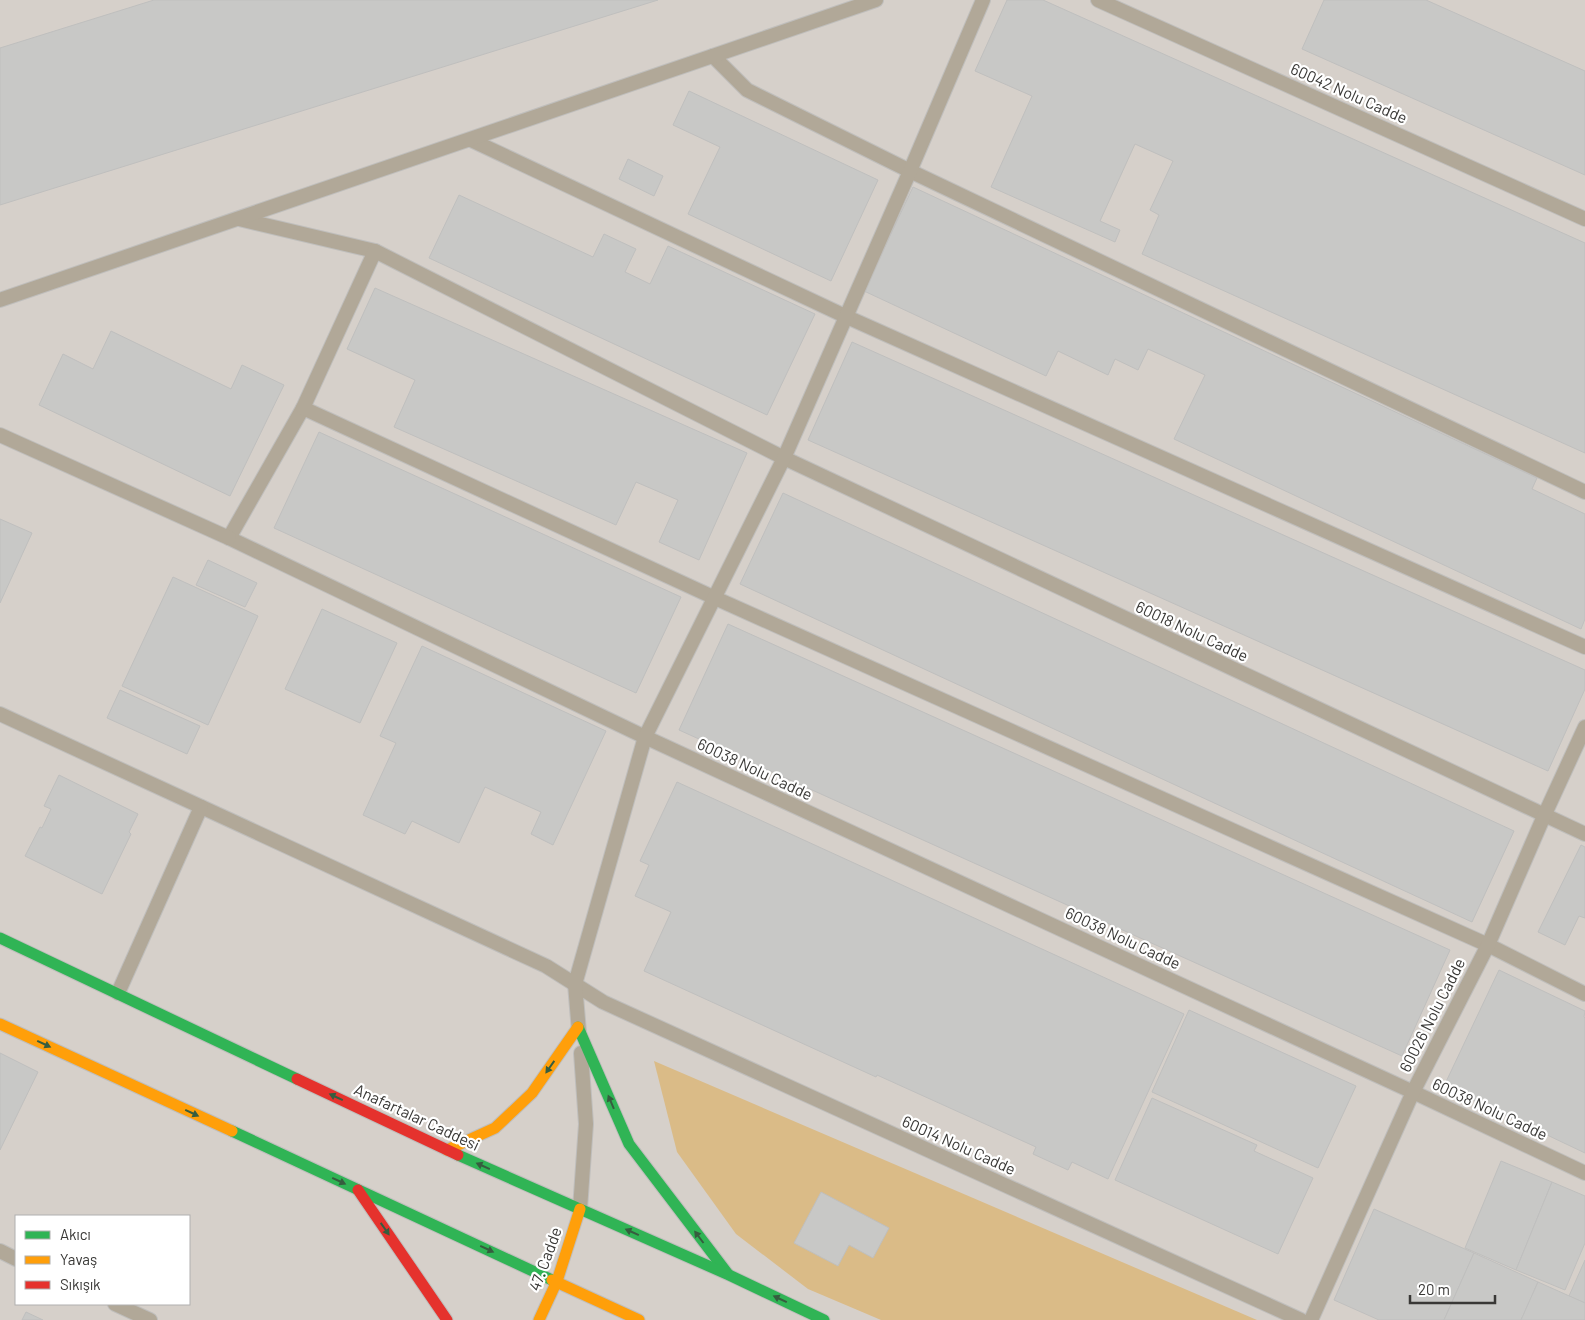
<svg xmlns="http://www.w3.org/2000/svg" width="1585" height="1320" font-family="Barlow,sans-serif">
<style>
.built{fill:#d6d0ca;fill-rule:evenodd}
.forest{fill:#dabb87}
.building{fill:#c8c8c6;stroke:#bfbfbe}
.lines{fill:none;stroke-linecap:round;stroke-linejoin:round}
.lane-casing{stroke:#bfbebc;stroke-width:16}
.fast-casing{stroke:#bfbebc;stroke-width:13}
.slow-casing{stroke:#bfbebc;stroke-width:13}
.jam-casing{stroke:#bfbebc;stroke-width:13}
.lane{stroke:#b1a898;stroke-width:14}
.fast{stroke:#30b455;stroke-width:11}
.slow{stroke:#ff9f0a;stroke-width:11}
.jam{stroke:#e5322d;stroke-width:11}
.oneway{fill:#365d3f}
.labels{text-anchor:middle;stroke-width:4.5;stroke-linejoin:round;paint-order:stroke}
.street-label{font-size:16px;fill:#393836;stroke:#fff}
</style>
<rect width="100%" height="100%" fill="#e2e0dd"/>
<path class="built" d="M 0,0 L 1585,0 L 1585,1320 L 0,1320 ZM 16,1216 L 189,1216 L 189,1304 L 16,1304 Z"/>
<path class="forest" d="M 654,1061 L 1257,1320 L 881,1320 L 808,1289 L 736,1234 L 677,1152 Z"/>
<g class="building">
<path d="M 154,0 L 658,0 L 0,205 L 0,48 Z"/>
<path d="M 1007,0 L 1043,0 L 1585,243 L 1585,453 L 1142,254 L 1159,215 L 1150,210 L 1173,161 L 1135,144 L 1100,221 L 1120,230 L 1115,242 L 991,187 L 1032,96 L 975,71 Z"/>
<path d="M 1324,0 L 1426,0 L 1585,71 L 1585,175 L 1302,49 Z"/>
<path d="M 689,91 L 878,180 L 831,281 L 688,214 L 720,147 L 673,125 Z"/>
<path d="M 628,159 L 663,176 L 654,196 L 619,179 Z"/>
<path d="M 913,187 L 1537,478 L 1532,489 L 1585,514 L 1585,619 L 1581,629 L 1174,439 L 1205,375 L 1148,349 L 1138,370 L 1115,359 L 1108,375 L 1058,351 L 1046,376 L 864,291 Z"/>
<path d="M 459,195 L 593,257 L 604,234 L 636,249 L 625,272 L 650,284 L 668,246 L 815,314 L 767,415 L 429,258 Z"/>
<path d="M 375,288 L 747,453 L 699,560 L 659,542 L 678,500 L 636,482 L 616,525 L 394,427 L 415,380 L 347,349 Z"/>
<path d="M 111,331 L 231,389 L 242,365 L 284,385 L 230,496 L 39,405 L 63,354 L 93,369 Z"/>
<path d="M 852,342 L 1585,670 L 1585,689 L 1548,771 L 808,440 Z"/>
<path d="M 319,432 L 681,597 L 636,693 L 274,528 Z"/>
<path d="M 783,493 L 1514,831 L 1472,922 L 740,584 Z"/>
<path d="M 0,519 L 32,533 L 0,603 Z"/>
<path d="M 208,560 L 257,583 L 245,607 L 196,585 Z"/>
<path d="M 173,577 L 258,616 L 208,725 L 122,686 Z"/>
<path d="M 322,609 L 397,643 L 360,723 L 285,689 Z"/>
<path d="M 728,624 L 1450,950 L 1402,1056 L 679,730 Z"/>
<path d="M 422,646 L 606,731 L 553,845 L 531,834 L 541,812 L 485,787 L 459,843 L 412,821 L 405,834 L 363,815 L 396,743 L 380,736 Z"/>
<path d="M 120,690 L 200,726 L 187,754 L 107,718 Z"/>
<path d="M 59,775 L 138,814 L 129,832 L 131,834 L 102,894 L 25,856 L 40,827 L 42,828 L 51,809 L 44,806 Z"/>
<path d="M 677,782 L 1184,1014 L 1108,1179 L 1072,1162 L 1068,1170 L 1033,1154 L 1036,1147 L 877,1075 L 876,1077 L 644,971 L 671,912 L 635,896 L 649,865 L 640,861 Z"/>
<path d="M 1581,845 L 1585,847 L 1585,918 L 1579,916 L 1565,945 L 1538,932 Z"/>
<path d="M 1499,970 L 1585,1011 L 1584,1017 L 1585,1018 L 1585,1153 L 1444,1086 Z"/>
<path d="M 1189,1010 L 1356,1086 L 1318,1168 L 1152,1092 Z"/>
<path d="M 0,1053 L 38,1072 L 0,1150 Z"/>
<path d="M 1152,1098 L 1257,1145 L 1254,1151 L 1313,1178 L 1278,1254 L 1115,1180 Z"/>
<path d="M 1501,1161 L 1552,1182 L 1516,1270 L 1465,1248 Z"/>
<path d="M 1552,1182 L 1585,1196 L 1585,1243 L 1565,1290 L 1516,1270 Z"/>
<path d="M 821,1192 L 889,1228 L 873,1258 L 849,1245 L 838,1266 L 794,1243 Z"/>
<path d="M 1374,1209 L 1474,1253 L 1444,1320 L 1379,1320 L 1334,1300 Z"/>
<path d="M 1474,1253 L 1538,1282 L 1521,1320 L 1444,1320 Z"/>
<path d="M 1585,1260 L 1585,1303 L 1569,1296 Z"/>
<path d="M 1538,1282 L 1585,1303 L 1585,1320 L 1521,1320 Z"/>
<path d="M 26,1312 L 43,1320 L 22,1320 Z"/>
</g>
<g class="lines">
<g class="lane-casing">
<g id="lane">
<path d="M 1098,0 L 1585,219"/>
<path d="M 713,56 L 747,90 L 910,171 L 1585,492"/>
<path d="M 471,140 L 847,317 L 1585,647"/>
<path d="M 239,219 L 375,251"/>
<path d="M 0,300 L 876,0"/>
<path d="M 303,408 L 229,538 L 645,737 L 1413,1092 L 1585,1173"/>
<path d="M 0,435 L 229,538"/>
<path d="M 0,714 L 546,966 L 603,1002 L 1301,1320"/>
<path d="M 1585,834 L 784,458 L 375,251 L 303,408 L 715,598 L 1488,945 L 1585,994"/>
<path d="M 118,993 L 201,807"/>
<path d="M 579,1032 L 575,984 L 645,737 L 784,458 L 910,171 L 983,0"/>
<path d="M 580,1209 L 586,1124 L 581,1053"/>
<path d="M 0,1251 L 16,1259"/>
<path d="M 115,1304 L 150,1320"/>
<path d="M 1311,1320 L 1413,1092 L 1488,945 L 1544,816 L 1585,727"/>
</g>
</g>
<g class="fast-casing">
<g id="fast">
<path d="M 0,938 L 297,1079"/>
<path d="M 578,1027 L 629,1144 L 728,1274"/>
<path d="M 232,1131 L 552,1280"/>
<path d="M 458,1155 L 729,1275 L 824,1320"/>
</g>
</g>
<g class="slow-casing">
<g id="slow">
<path d="M 0,1024 L 232,1131"/>
<path d="M 447,1150 L 495,1128 L 532,1093 L 578,1027"/>
<path d="M 552,1280 L 639,1320"/>
<path d="M 539,1320 L 557,1281 L 580,1209"/>
</g>
</g>
<g class="jam-casing">
<g id="jam">
<path d="M 297,1079 L 458,1155"/>
<path d="M 358,1190 L 447,1320"/>
</g>
</g>
<use href="#lane" class="lane"/>
<use href="#fast" class="fast"/>
<use href="#slow" class="slow"/>
<use href="#jam" class="jam"/>
</g>
<defs><path id="oneway-solid" d="M-6-.8H1V-3.2L6.5 0L1 3.2V.8H-6Z" transform="scale(1.25)"/></defs>
<g class="oneway">
<use href="#oneway-solid" transform="translate(44 1044) rotate(25)"/>
<use href="#oneway-solid" transform="translate(550 1067) rotate(125)"/>
<use href="#oneway-solid" transform="translate(336 1097) rotate(-155)"/>
<use href="#oneway-solid" transform="translate(611 1102) rotate(-113)"/>
<use href="#oneway-solid" transform="translate(192 1113) rotate(25)"/>
<use href="#oneway-solid" transform="translate(483 1166) rotate(-156)"/>
<use href="#oneway-solid" transform="translate(339 1181) rotate(25)"/>
<use href="#oneway-solid" transform="translate(385 1229) rotate(55)"/>
<use href="#oneway-solid" transform="translate(632 1232) rotate(-156)"/>
<use href="#oneway-solid" transform="translate(699 1237) rotate(-127)"/>
<use href="#oneway-solid" transform="translate(487 1249) rotate(25)"/>
<use href="#oneway-solid" transform="translate(780 1299) rotate(-155)"/>
</g>
<g class="labels">
<g class="street-label">
<text transform="translate(1349 93) rotate(24)" y="6">60042 Nolu Cadde</text>
<text transform="translate(1192 631) rotate(25)" y="6">60018 Nolu Cadde</text>
<text transform="translate(755 769) rotate(25)" y="6">60038 Nolu Cadde</text>
<text transform="translate(1123 938) rotate(25)" y="6">60038 Nolu Cadde</text>
<text transform="translate(1432 1015) rotate(-63)" y="6">60026 Nolu Cadde</text>
<text transform="translate(1490 1109) rotate(25)" y="6">60038 Nolu Cadde</text>
<text transform="translate(417 1117) rotate(25)" y="6">Anafartalar Caddesi</text>
<text transform="translate(959 1145) rotate(24)" y="6">60014 Nolu Cadde</text>
<text transform="translate(545 1259) rotate(-70)" y="6">47. Cadde</text>
</g>
</g>
<rect x="15" y="1215" width="175" height="90" fill="#ffffff" stroke="#b0afaf"/>
<rect x="25" y="1231" width="25" height="8" fill="#30b455" stroke="#b0afaf"/>
<text x="60" y="1240" font-size="15" fill="#393836">Akıcı</text>
<rect x="25" y="1256" width="25" height="8" fill="#ff9f0a" stroke="#b0afaf"/>
<text x="60" y="1265" font-size="15" fill="#393836">Yavaş</text>
<rect x="25" y="1281" width="25" height="8" fill="#e5322d" stroke="#b0afaf"/>
<text x="60" y="1290" font-size="15" fill="#393836">Sıkışık</text>
<path d="M1410 1295v8h85v-8" fill="none" stroke="#393836" stroke-width="2.5"/>
<text x="1418" y="1295" font-size="15" fill="#393836" stroke="#ffffff" stroke-width="4" paint-order="stroke">20 m</text>
</svg>
